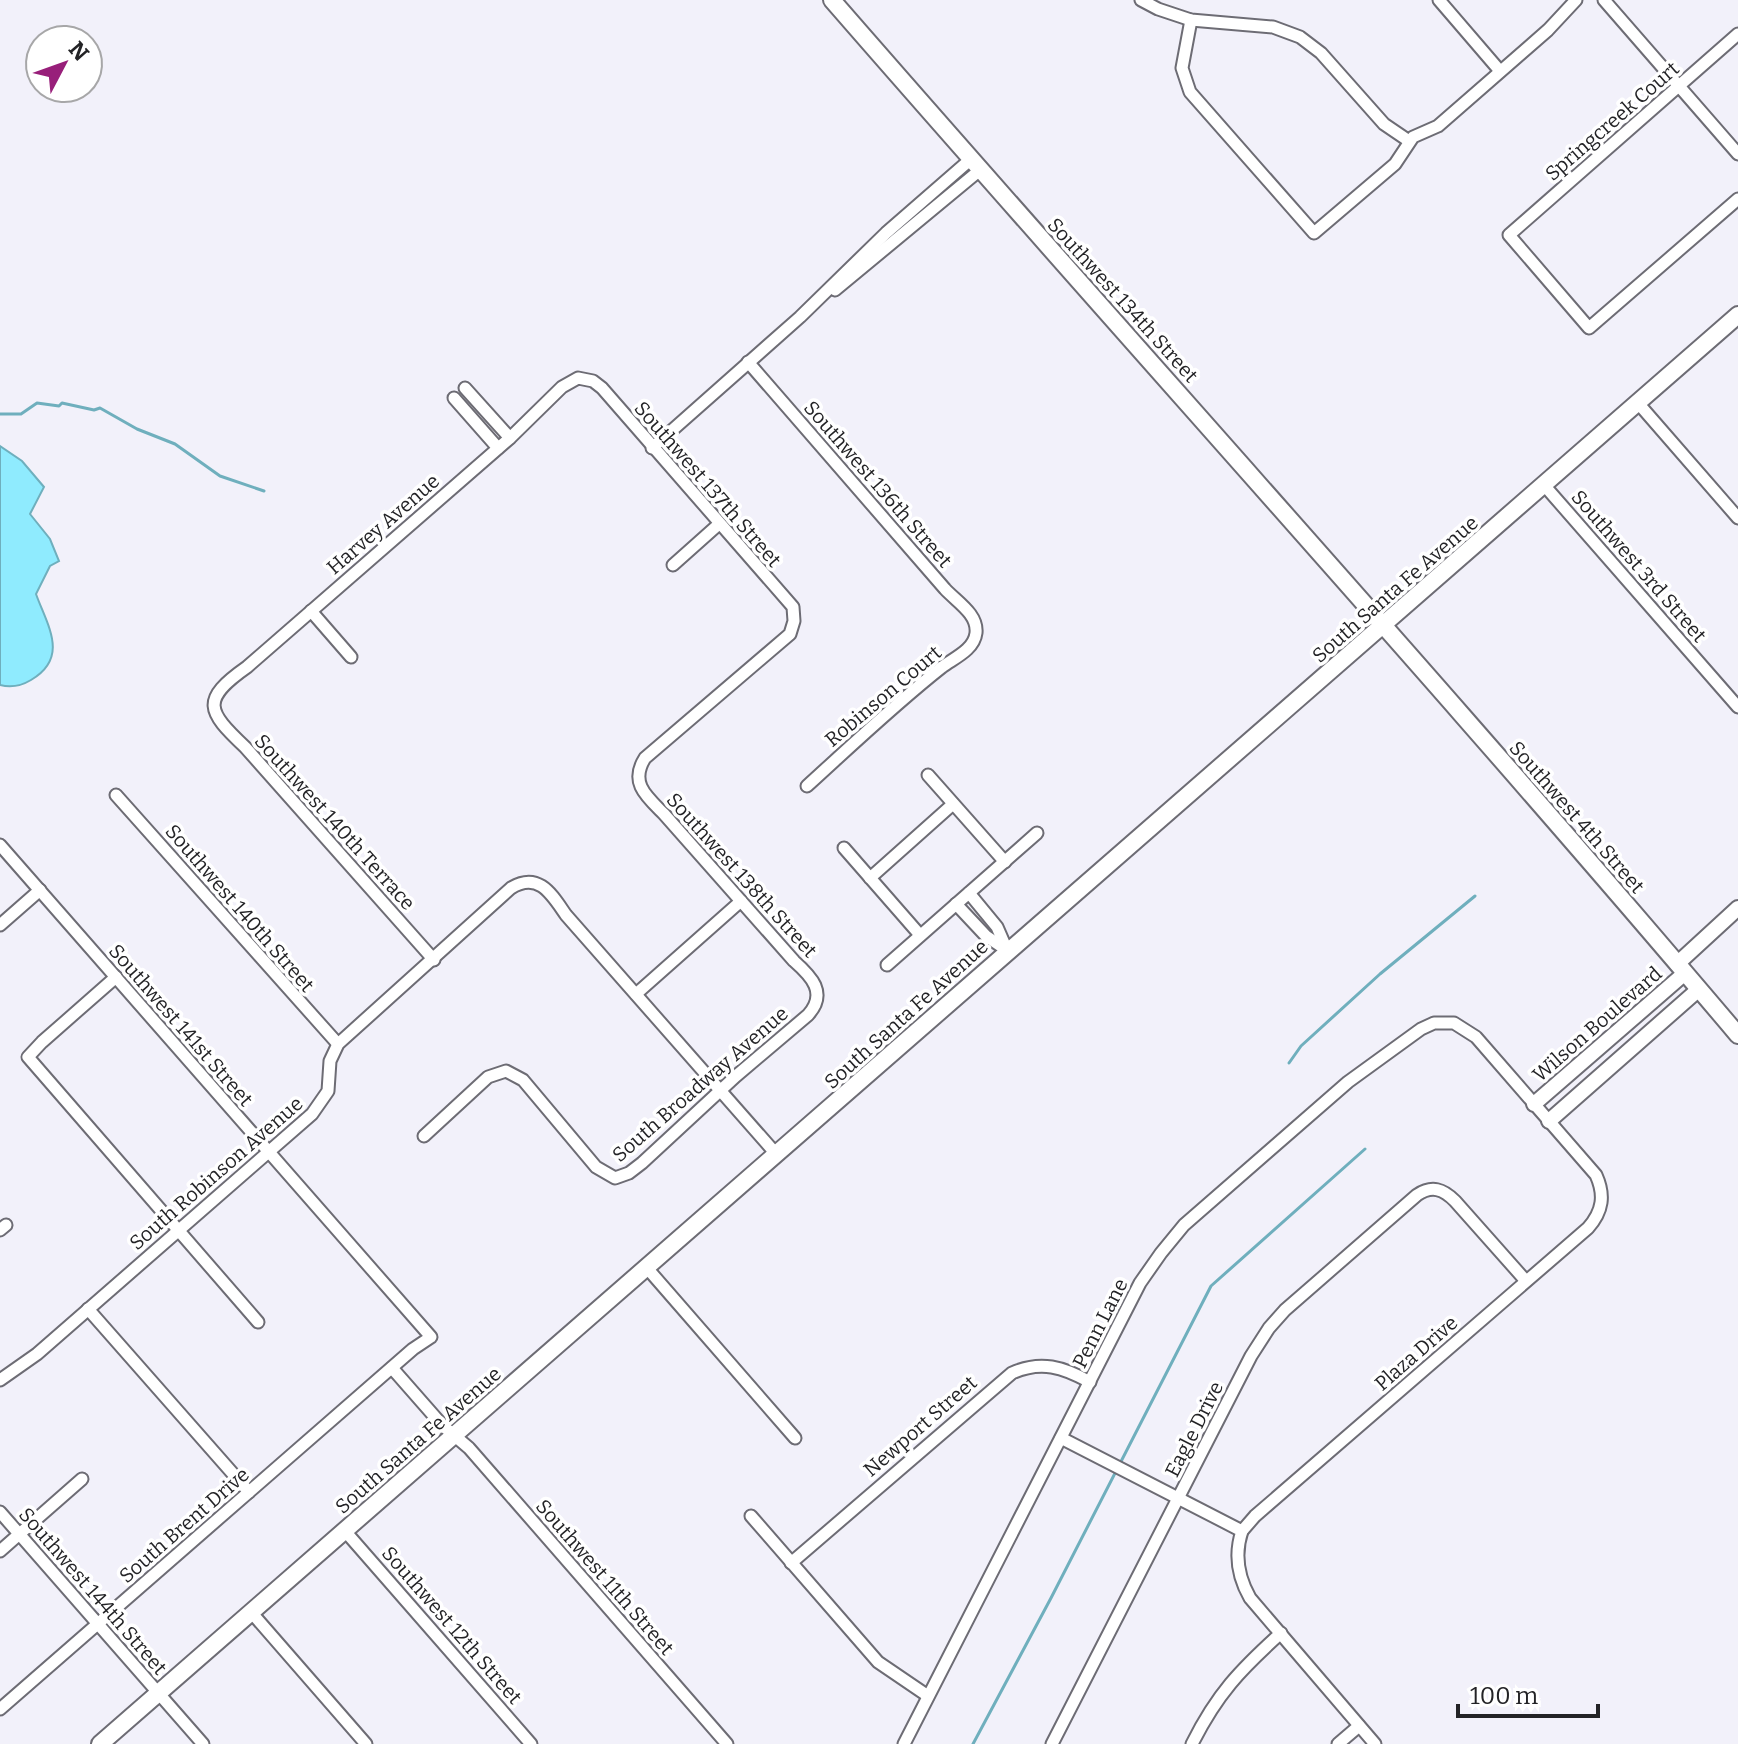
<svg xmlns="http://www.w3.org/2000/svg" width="1738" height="1744" font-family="Bitter,serif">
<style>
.water{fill:#8febfe;stroke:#6fafbd;stroke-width:2}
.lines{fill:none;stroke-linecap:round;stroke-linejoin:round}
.stream{stroke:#6fafbd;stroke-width:3}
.minor-casing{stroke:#6d6c74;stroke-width:15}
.tertiary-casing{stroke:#6d6c74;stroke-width:18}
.secondary-casing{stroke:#6d6c74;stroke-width:20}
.minor{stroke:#fff;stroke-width:11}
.tertiary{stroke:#fff;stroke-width:14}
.secondary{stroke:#fff;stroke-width:16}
.labels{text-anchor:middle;stroke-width:7;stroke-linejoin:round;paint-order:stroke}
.street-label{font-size:20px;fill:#232326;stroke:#fff}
</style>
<rect width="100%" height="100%" fill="#f2f1fa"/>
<path class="water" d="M 0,446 L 22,461 L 44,487 L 30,514 L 50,539 L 59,561 L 50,566 L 36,594 C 47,625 70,657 31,680 C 21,686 11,688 0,685 Z"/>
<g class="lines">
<g class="stream">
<path d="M 0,414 L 21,414 L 37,403 L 59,406 L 62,403 L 94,410 L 100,408 L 137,429 L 175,444 L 220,476 L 264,491"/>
<path d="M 1289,1063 L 1301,1046 L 1380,974 L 1475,896"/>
<path d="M 973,1744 L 1051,1598 L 1211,1286 L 1365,1149"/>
</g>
<g class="minor-casing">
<g id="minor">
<path d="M 1141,0 L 1158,9 L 1191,20 L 1273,27 L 1300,37 L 1321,53 L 1384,124 L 1409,141"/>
<path d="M 1439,0 L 1500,71"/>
<path d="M 1604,0 L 1738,154"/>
<path d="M 1191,20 L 1182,68 L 1190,92 L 1314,233 L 1395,164 L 1413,137 L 1438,126 L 1548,30 L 1576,0"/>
<path d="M 1738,34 L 1509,235 L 1589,328 L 1738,199"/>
<path d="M 835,290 L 980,170"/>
<path d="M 748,362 L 945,589 C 957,602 978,614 976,633 C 974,650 954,658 942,667 C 895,704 851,746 807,786"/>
<path d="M 465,388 L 510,438"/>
<path d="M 454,398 L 498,448"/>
<path d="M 1638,403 L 1738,518"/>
<path d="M 652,448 L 800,317 L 886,233 L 971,159"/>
<path d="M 1544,485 L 1738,707"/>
<path d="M 673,565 L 719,524"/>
<path d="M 311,611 L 351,657"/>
<path d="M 928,775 L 1005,862"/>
<path d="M 116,795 L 338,1044"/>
<path d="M 0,845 L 431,1337 L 413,1349 L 0,1709"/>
<path d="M 844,848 L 920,935"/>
<path d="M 870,878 L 953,804"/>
<path d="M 969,893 L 997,927 L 1007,950"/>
<path d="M 956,904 L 986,936 L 1008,951"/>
<path d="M 0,925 L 40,890"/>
<path d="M 887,965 L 1037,833"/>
<path d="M 116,977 L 42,1042 L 28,1057 L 258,1322"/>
<path d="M 636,994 L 741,901"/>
<path d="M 424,1136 L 488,1077 L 506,1071 L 523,1080 L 596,1167 L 615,1178 L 629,1173 L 642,1163 L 736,1076 L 808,1015 C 828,993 811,976 794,961 L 664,814 C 647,797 629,783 645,758 L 790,634 L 794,621 L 793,607 L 602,388 L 593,381 L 578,378 L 562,387 L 510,438 L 247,667 C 200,700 207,711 245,747 L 434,960"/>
<path d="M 0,1230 L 6,1225"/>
<path d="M 647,1268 L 795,1438"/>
<path d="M 88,1309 L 249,1492"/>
<path d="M 392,1368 L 442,1425 L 469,1448 L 727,1744"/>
<path d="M 0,1380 L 37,1354 L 312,1114 L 328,1091 L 330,1061 L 338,1044 L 511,888 C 539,871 552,895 566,915 L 777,1155"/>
<path d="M 1061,1438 L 1242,1531 C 1234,1555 1238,1577 1250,1598 L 1375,1744"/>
<path d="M 0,1512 L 203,1744"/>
<path d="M 751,1516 L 878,1662 L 928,1696"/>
<path d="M 345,1531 L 531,1744"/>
<path d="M 0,1551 L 82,1479"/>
<path d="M 791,1563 L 1012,1373 C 1041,1360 1063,1367 1090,1382"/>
<path d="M 251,1612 L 366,1744"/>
<path d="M 904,1744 L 1140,1283 L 1161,1253 L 1184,1225 L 1348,1082 L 1421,1029 L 1434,1023 L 1454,1023 L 1476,1037 L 1596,1175 C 1605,1195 1603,1211 1588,1228 L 1255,1516 L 1242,1531"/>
<path d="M 1052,1744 L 1251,1356 L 1269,1328 L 1285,1310 L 1417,1195 C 1432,1185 1443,1189 1455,1201 L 1526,1281"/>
<path d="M 1192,1744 C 1217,1694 1240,1670 1281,1633"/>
<path d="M 1338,1744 L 1359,1726"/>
</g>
</g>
<g class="tertiary-casing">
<g id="tertiary">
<path d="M 1677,964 L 1738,908"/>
<path d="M 1534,1104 L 1685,973"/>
<path d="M 1549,1121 L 1699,989"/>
</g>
</g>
<g class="secondary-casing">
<g id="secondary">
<path d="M 832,0 C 1133,346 1442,685 1738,1035"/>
<path d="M 100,1744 L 1738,315"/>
</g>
</g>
<use href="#minor" class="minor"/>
<use href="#tertiary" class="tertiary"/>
<use href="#secondary" class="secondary"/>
</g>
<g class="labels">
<g class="street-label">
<text transform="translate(1612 121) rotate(-41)" y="7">Springcreek Court</text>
<text transform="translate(1123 300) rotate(48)" y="7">Southwest 134th Street</text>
<text transform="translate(708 484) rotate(49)" y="7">Southwest 137th Street</text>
<text transform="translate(878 484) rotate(49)" y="7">Southwest 136th Street</text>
<text transform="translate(383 524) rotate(-41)" y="7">Harvey Avenue</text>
<text transform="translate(1639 566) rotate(49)" y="7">Southwest 3rd Street</text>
<text transform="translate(1395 589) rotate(-41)" y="7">South Santa Fe Avenue</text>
<text transform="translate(883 696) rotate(-40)" y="7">Robinson Court</text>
<text transform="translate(1577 817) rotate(49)" y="7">Southwest 4th Street</text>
<text transform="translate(335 822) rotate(48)" y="7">Southwest 140th Terrace</text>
<text transform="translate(742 875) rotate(48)" y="7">Southwest 138th Street</text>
<text transform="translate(240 908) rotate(49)" y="7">Southwest 140th Street</text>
<text transform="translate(906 1014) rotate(-42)" y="7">South Santa Fe Avenue</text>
<text transform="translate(1597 1024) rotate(-41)" y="7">Wilson Boulevard</text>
<text transform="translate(181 1025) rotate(49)" y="7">Southwest 141st Street</text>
<text transform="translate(700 1084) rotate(-41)" y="7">South Broadway Avenue</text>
<text transform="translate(216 1173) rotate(-41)" y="7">South Robinson Avenue</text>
<text transform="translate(1100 1323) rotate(-63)" y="7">Penn Lane</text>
<text transform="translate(1416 1353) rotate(-41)" y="7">Plaza Drive</text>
<text transform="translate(920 1426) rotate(-41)" y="7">Newport Street</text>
<text transform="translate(1194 1429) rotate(-63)" y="7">Eagle Drive</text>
<text transform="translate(418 1440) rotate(-41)" y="7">South Santa Fe Avenue</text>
<text transform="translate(184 1525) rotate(-41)" y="7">South Brent Drive</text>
<text transform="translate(605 1577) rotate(49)" y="7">Southwest 11th Street</text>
<text transform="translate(93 1591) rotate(49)" y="7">Southwest 144th Street</text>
<text transform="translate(452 1625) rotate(49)" y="7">Southwest 12th Street</text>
</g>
</g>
<g transform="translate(64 64) rotate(49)"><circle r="38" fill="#ffffff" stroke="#a7a7a8" stroke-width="2"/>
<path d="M0-6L14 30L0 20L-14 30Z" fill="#981f7a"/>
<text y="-12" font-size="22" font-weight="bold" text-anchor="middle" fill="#232326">N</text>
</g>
<path d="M1458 1704v12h140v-12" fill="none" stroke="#232326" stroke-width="4"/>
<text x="1470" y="1704" font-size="24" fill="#232326" stroke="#ffffff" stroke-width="6" paint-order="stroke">100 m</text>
</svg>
